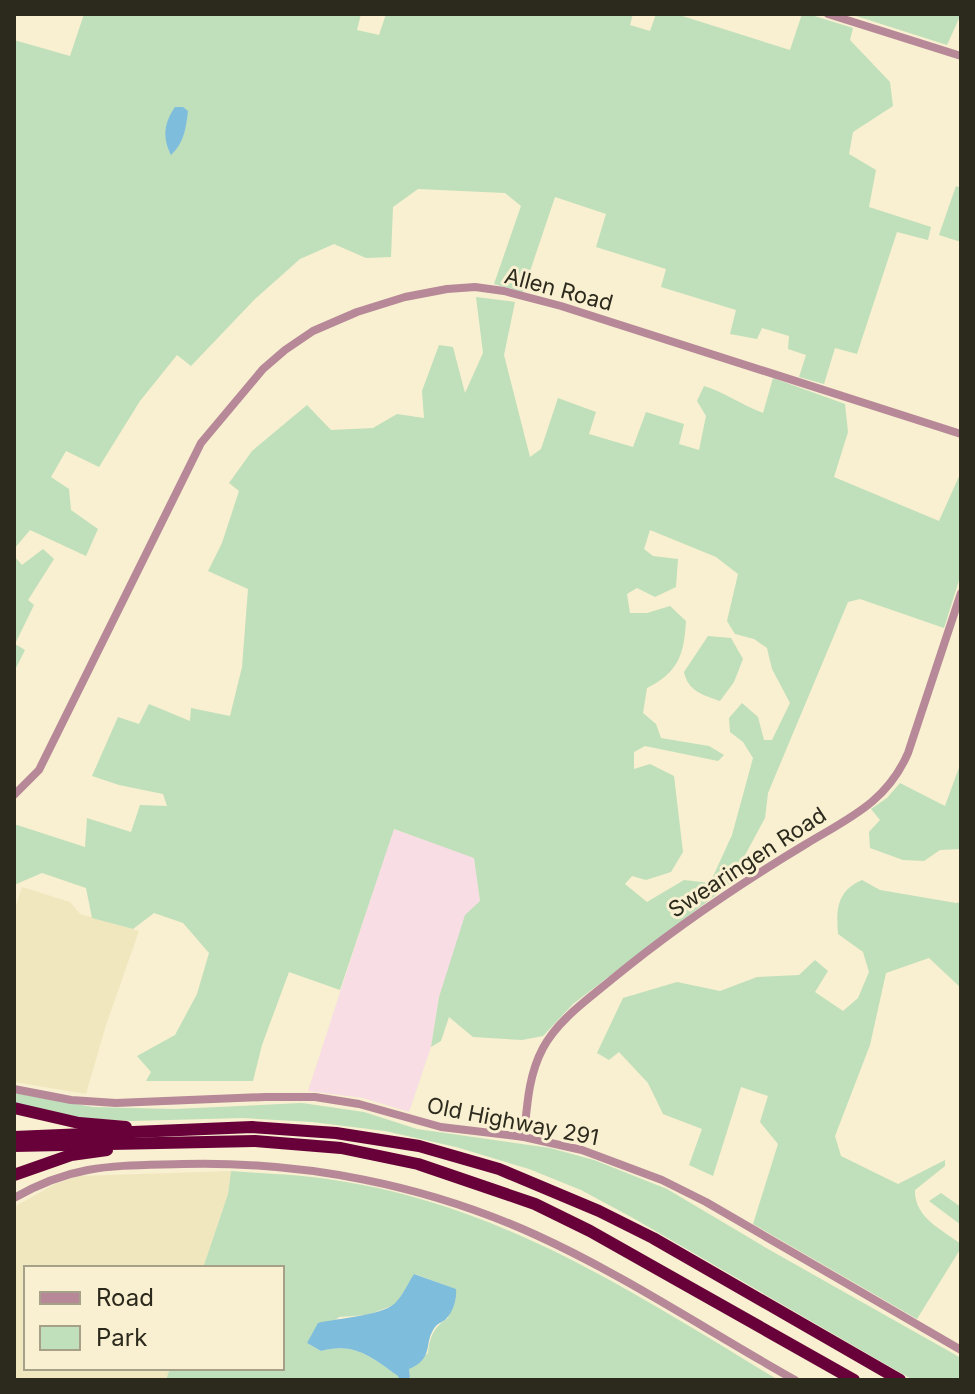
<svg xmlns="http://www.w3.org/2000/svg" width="975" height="1394" font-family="Inter,sans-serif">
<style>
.built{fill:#f0e7bf}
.industrial{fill:#f8dee4}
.green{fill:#c0dfbb;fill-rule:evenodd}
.water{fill:#7fbddd}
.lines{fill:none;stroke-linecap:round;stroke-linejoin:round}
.minor{stroke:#b78898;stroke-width:8}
.highway{stroke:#680039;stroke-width:12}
.labels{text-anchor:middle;stroke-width:6;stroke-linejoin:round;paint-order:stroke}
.street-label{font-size:22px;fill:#2c291d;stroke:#f8f0d0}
</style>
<rect width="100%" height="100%" fill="#f8f0d0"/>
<g class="built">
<path d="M 22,887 L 70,902 L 80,914 L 139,931 L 106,1025 L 86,1094 L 14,1082 L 14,911 Z"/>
<path d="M 231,1171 L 228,1194 L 203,1268 L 26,1268 L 26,1368 L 170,1368 L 166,1380 L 14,1380 L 14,1207 L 55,1184 L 79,1176 Z"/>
</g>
<path class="industrial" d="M 393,829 L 474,857 L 480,901 L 439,997 L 431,1047 L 409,1112 L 363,1098 L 308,1091 Z"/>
<g class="green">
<path d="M 84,14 L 361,14 L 357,30 L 379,35 L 386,14 L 633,14 L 630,25 L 650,31 L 656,14 L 676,14 L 790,50 L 802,14 L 808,14 L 853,28 L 850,40 L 890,82 L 893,106 L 853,132 L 849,154 L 876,170 L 869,207 L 931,227 L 928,240 L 897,232 L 857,354 L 835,348 L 824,384 L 799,377 L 806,355 L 788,349 L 789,336 L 762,328 L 757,339 L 730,334 L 736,310 L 661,287 L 666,269 L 596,247 L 606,214 L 555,197 L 523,292 L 494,284 L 521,206 L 505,193 L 418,189 L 393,207 L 391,257 L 366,258 L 334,244 L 300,259 L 255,299 L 191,366 L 177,355 L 140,401 L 99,467 L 66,451 L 51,477 L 69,489 L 71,510 L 98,529 L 86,556 L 30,530 L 14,549 L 14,40 L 70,56 Z"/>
<path d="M 850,14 L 961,14 L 947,45 Z"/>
<path d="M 956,186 L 961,188 L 961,242 L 939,235 Z"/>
<path d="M 476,297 L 515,302 L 504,355 L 530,457 L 541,449 L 558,398 L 596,412 L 589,434 L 633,447 L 646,412 L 684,424 L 679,444 L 699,450 L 706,416 L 697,401 L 704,386 C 726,393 742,405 763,413 L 773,378 L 845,404 L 848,432 L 834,477 L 939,521 L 961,472 L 961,574 L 944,628 L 860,599 L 848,602 L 768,793 L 765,818 L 729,885 L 573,1004 L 543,1036 L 522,1040 L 473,1037 L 449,1017 L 441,1041 L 431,1047 L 439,997 L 465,915 L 480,901 L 474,858 L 394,829 L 340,990 L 289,972 L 262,1045 L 253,1081 L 146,1081 L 151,1072 L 137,1056 L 175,1035 L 197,994 L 209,953 L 183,923 L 154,913 L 133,929 L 92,918 L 86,888 L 42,873 L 14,885 L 14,824 L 85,847 L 87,818 L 131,832 L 140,805 L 167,806 L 163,794 L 119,785 L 92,776 L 118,717 L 139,724 L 149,704 L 190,721 L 191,708 L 230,716 L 242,667 L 248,589 L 208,571 L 222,543 L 239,491 L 229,483 L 252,451 L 307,405 L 331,430 L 373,428 L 397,414 L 424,418 L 422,391 L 439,345 L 453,347 L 465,393 L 483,353 ZM 650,530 L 716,557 L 738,574 L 727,621 L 735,634 L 754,639 L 767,648 L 772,669 L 790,703 L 772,740 L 764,740 L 758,717 L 742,703 L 729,718 L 730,732 L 743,742 L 753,758 L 732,835 L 710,883 L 684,880 L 647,902 L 625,884 L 632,876 L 646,880 L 671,872 L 683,852 L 674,776 L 650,764 L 634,769 L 634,752 L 645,746 L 718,761 L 724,755 L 709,746 L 661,738 L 656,724 L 643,713 L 647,688 C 679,672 684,654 686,621 L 670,606 L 647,613 L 630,613 L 627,594 L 637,588 L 655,597 L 676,587 L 678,559 L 653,556 L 644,549 Z"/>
<path d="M 43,549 L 54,559 L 28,600 L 34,605 L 15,644 L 25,650 L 14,672 L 14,556 L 22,565 Z"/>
<path d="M 708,636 L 731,638 L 743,659 L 734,682 L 720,701 C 703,695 688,691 684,672 Z"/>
<path d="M 961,762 L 961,849 L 940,850 L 924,861 L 903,860 L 870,848 L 869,832 L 880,820 L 871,809 L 887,798 L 900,783 L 945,806 Z"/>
<path d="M 862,880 L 880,890 L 956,903 L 961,902 L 961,988 L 929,958 L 886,973 L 870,1045 L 835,1136 L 841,1156 L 898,1184 L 945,1160 L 945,1166 L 915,1190 C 914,1217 941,1229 961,1244 L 961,1248 L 917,1319 L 753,1224 L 778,1144 L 760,1122 L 768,1096 L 741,1087 L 713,1176 L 689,1165 L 702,1129 L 663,1114 L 648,1083 L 619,1052 L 609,1060 L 597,1053 L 623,998 L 677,982 L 720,991 L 757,977 L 799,975 L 815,960 L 828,971 L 815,992 L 843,1011 L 858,998 L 869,972 L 863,952 L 838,934 C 836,909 837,891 862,880 Z"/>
<path d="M 14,1093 L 93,1107 L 174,1109 L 302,1103 L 364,1112 L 417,1129 L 550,1148 L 594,1160 L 667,1189 L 768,1249 L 961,1358 L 961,1380 L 913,1380 L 633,1218 L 581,1190 L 529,1169 L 456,1147 L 385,1131 L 312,1122 L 242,1118 L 132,1121 L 82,1118 L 14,1103 Z"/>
<path d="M 231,1171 C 265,1174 300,1174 334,1180 C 502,1205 636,1294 778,1380 L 407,1380 L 410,1377 L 409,1369 L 428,1353 C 430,1336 434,1327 448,1318 L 455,1289 L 415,1274 L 396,1304 L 368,1315 L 339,1317 L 307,1343 L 321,1351 C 355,1342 371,1357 398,1376 L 399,1380 L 166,1380 L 170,1368 L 282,1368 L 282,1268 L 203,1268 L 228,1194 Z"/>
<path d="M 941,1193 L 961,1207 L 961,1225 L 929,1201 Z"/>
</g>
<g class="water">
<path d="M 175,107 L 183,107 L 188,111 C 186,128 184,143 171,155 C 162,137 164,123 175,107 Z"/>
<path d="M 414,1274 L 456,1289 C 457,1299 453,1312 446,1319 C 443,1322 438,1323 435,1327 C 423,1343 435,1358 409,1369 L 410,1377 L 407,1380 L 399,1380 L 398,1376 C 371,1357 355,1342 321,1351 L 307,1343 L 318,1323 C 337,1318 386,1316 397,1301 C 404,1293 408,1283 414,1274 Z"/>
</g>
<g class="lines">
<g class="minor">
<path d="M 828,14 L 961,56"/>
<path d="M 14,795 L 39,770 L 201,443 L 263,369 L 285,350 L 313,331 L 357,312 L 405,297 L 447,289 L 475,287 L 504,291 L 561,306 L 961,434"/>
<path d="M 14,1089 L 71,1100 L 116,1103 L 265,1097 L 315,1097 L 359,1104 L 441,1127 L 524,1137 L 582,1150 L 662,1180 L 706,1202 L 961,1350"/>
<path d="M 524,1137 C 527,1107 528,1076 543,1048 C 558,1020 587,1000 611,980 C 674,928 736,886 806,844 C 849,818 887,802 908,753 L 961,593"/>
<path d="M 14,1198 C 75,1163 115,1166 183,1164 C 304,1161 426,1185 536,1235 C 624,1275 711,1333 795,1380"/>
</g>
<g class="highway">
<path d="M 14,1108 L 79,1123 L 126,1127"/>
<path d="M 14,1137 L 252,1127 L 336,1133 L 419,1146 L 499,1169 L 599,1211 L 653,1238 L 900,1380"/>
<path d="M 14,1146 L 255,1141 L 341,1148 L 418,1164 L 535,1204 L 590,1231 L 854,1380"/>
<path d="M 14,1175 L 71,1155 L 107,1150"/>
</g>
</g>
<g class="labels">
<g class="street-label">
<text transform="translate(559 289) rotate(15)" y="8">Allen Road</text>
<text transform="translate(747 862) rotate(-33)" y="8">Swearingen Road</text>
<text transform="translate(513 1121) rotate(11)" y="8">Old Highway 291</text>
</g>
</g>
<rect width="975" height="1394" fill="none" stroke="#2c291d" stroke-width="32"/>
<rect x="24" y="1266" width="260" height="104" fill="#f8f0d0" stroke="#a6a088" stroke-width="2"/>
<rect x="40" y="1292" width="40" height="12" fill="#b78898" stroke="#a6a088" stroke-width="2"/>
<text x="96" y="1306" font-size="24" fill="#2c291d">Road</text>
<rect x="40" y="1326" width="40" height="24" fill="#c0dfbb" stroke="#a6a088" stroke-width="2"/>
<text x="96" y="1346" font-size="24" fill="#2c291d">Park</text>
</svg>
